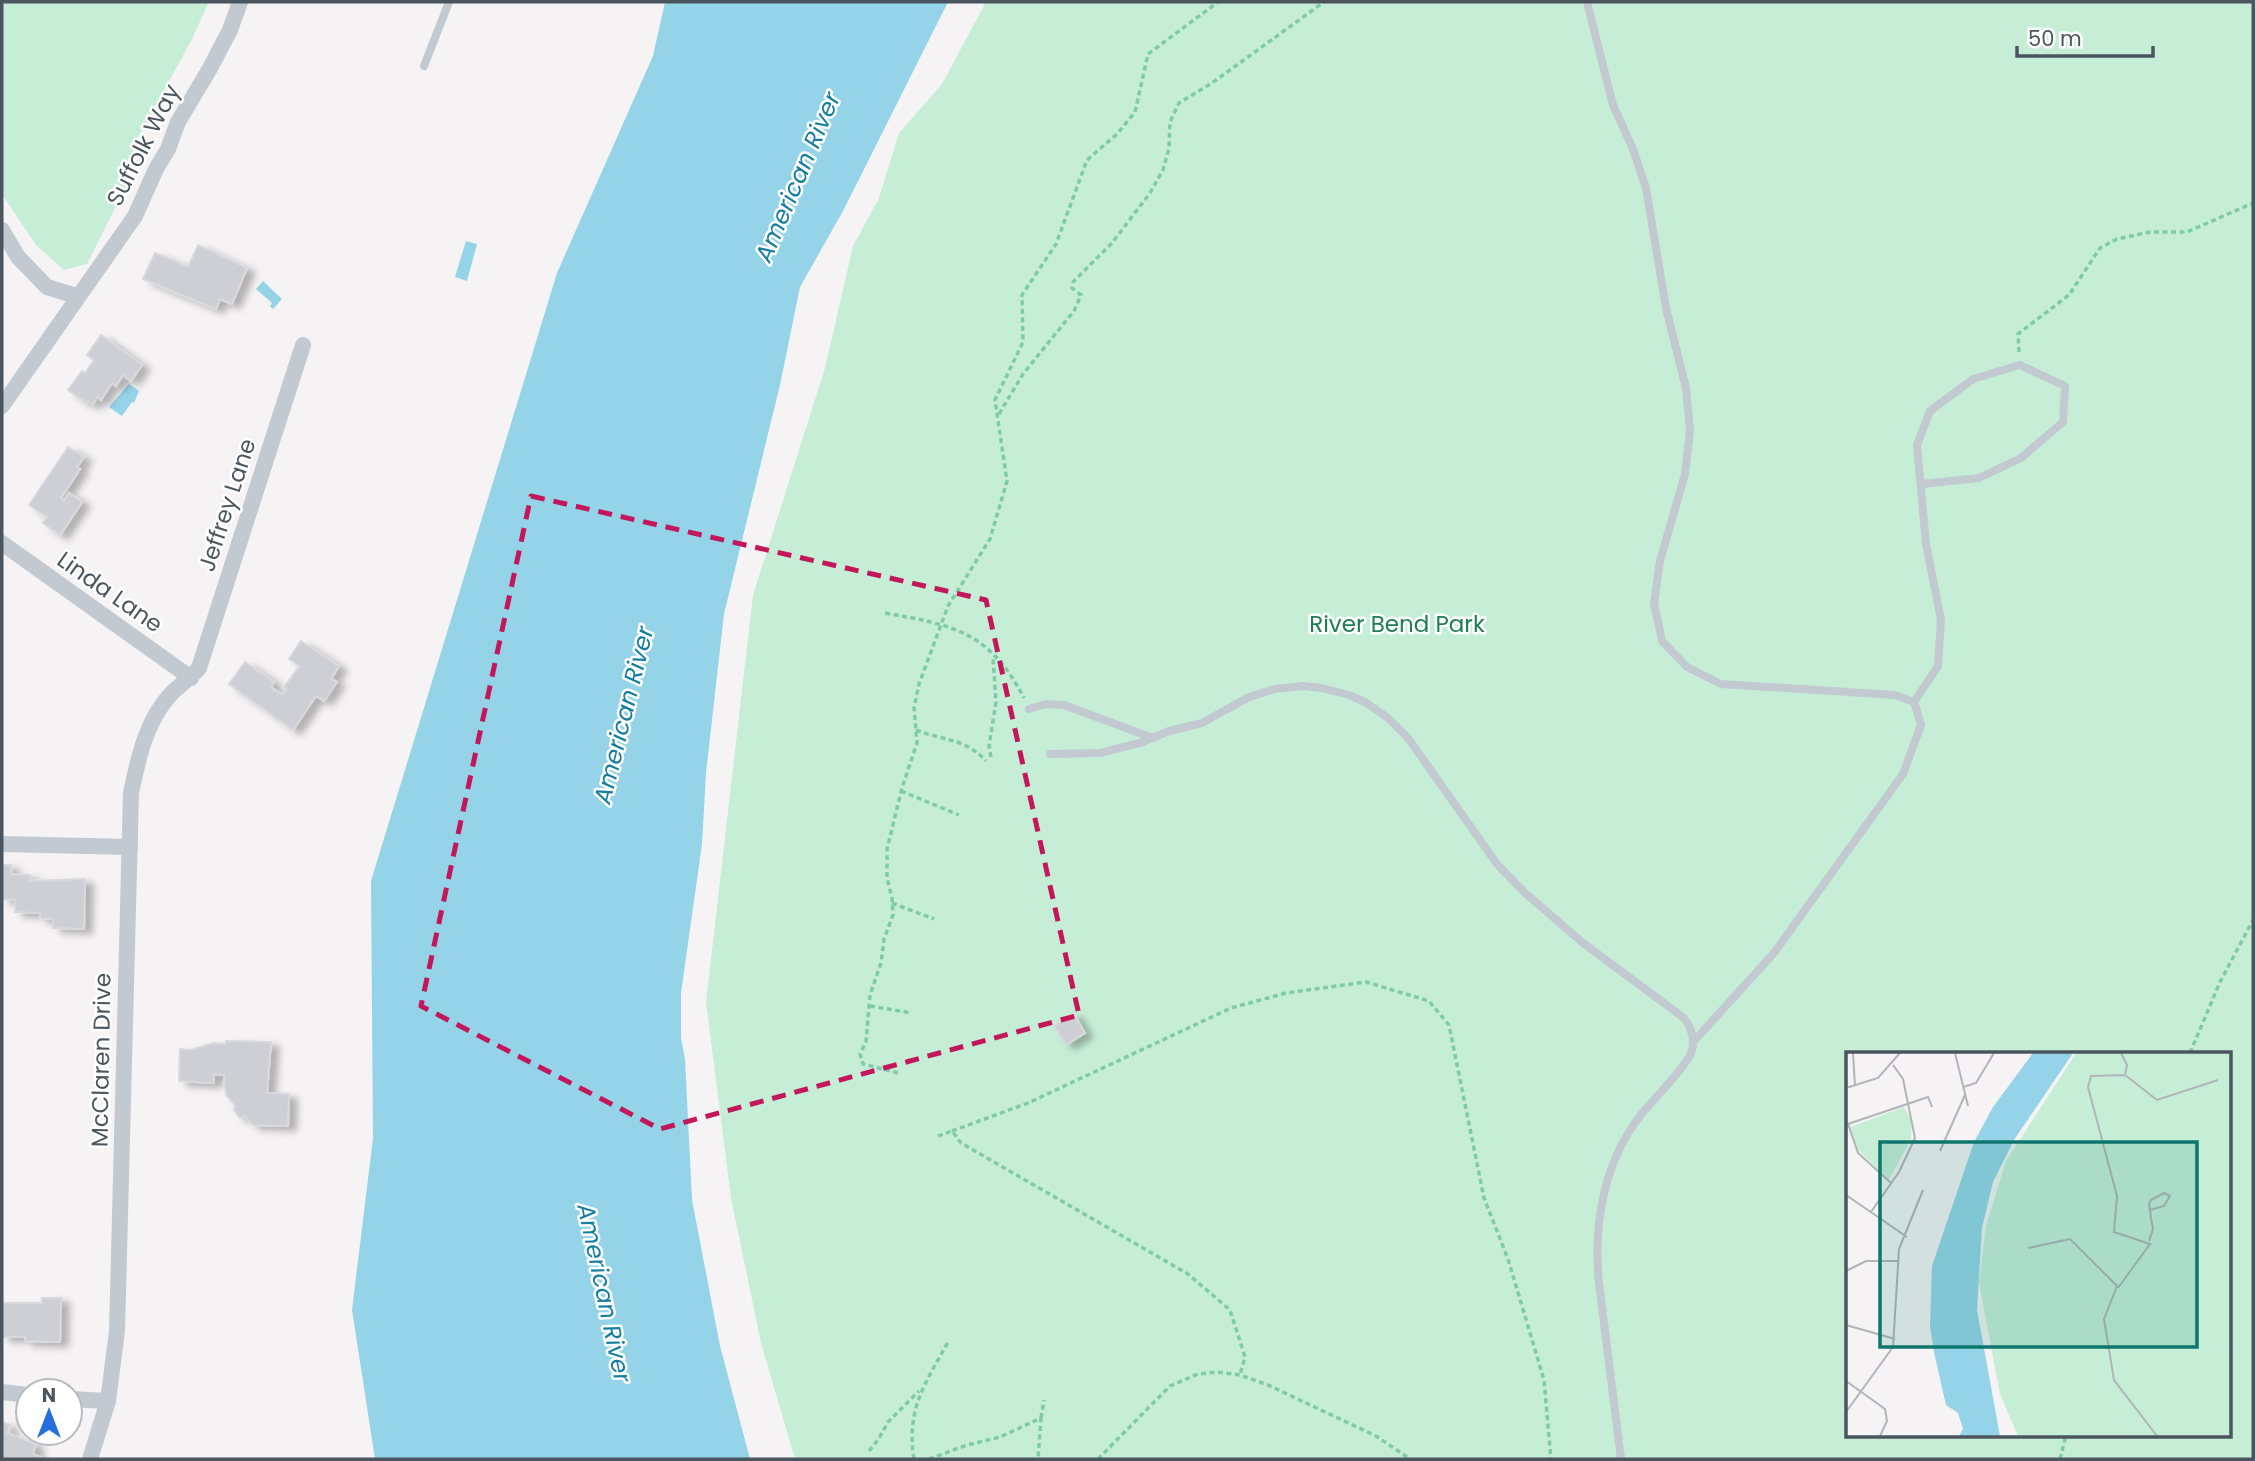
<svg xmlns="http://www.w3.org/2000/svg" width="2255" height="1461" font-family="Poppins,sans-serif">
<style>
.green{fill:#c6eed7;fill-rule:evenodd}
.water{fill:#95d4e8}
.building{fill:#cdcfd5;stroke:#d7d9dd;stroke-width:2;filter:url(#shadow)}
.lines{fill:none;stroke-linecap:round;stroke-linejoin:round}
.path{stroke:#7fcba8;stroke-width:3.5;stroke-dasharray:5 3.5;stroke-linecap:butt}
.lane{stroke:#c2c9d0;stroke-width:8}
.street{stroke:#c2c9d0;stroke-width:16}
.marked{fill:none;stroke:#c2185b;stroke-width:5;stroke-dasharray:14 9;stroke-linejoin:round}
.labels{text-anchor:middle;stroke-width:5;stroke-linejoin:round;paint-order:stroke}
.street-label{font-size:23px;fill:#4b555f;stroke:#fff}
.park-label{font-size:23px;fill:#1e7f52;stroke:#fff}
.water-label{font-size:24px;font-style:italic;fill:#157ea0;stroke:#fff}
.inset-road{fill:none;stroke:#b1b4b8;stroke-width:2}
.view{fill:#0f766e;fill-opacity:0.15;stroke:#0f766e;stroke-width:3.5}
.inset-edge{fill:none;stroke:#4b555f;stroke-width:3.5}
</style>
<defs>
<filter id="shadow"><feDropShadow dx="8" dy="4.5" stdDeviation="3.5" flood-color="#0004"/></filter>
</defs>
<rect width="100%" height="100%" fill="#f5f3f3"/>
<g class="green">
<path d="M 2,2 L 209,2 L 191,41 L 136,141 L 124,190 L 87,264 L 64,270 L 36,245 L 2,194 Z"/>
<path d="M 986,2 L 2253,2 L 2253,1459 L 795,1459 L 761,1343 L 731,1198 L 706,1002 L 753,595 L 825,368 L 853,246 L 879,198 L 899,133 L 942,84 ZM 1847,1053 L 2229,1053 L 2229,1435 L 1847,1435 Z"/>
</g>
<g class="water">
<path d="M 665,2 L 948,2 L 843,211 L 800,287 L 780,385 L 724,614 L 706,773 L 702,844 L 681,993 L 681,1038 L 685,1059 L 692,1200 L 720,1346 L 750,1459 L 375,1459 L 352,1310 L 373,1138 L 371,881 L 557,273 L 653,56 Z"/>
<path d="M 466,241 L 477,244 L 467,281 L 455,277 Z"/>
<path d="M 263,281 L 282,299 L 273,309 L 270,306 L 272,303 L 256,289 Z"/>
<path d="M 129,384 L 139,391 L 134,403 L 132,402 L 122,416 L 109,407 Z"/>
</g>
<g class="building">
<path d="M 198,245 L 247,268 L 232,304 L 220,299 L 216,309 L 143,279 L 155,253 L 188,267 Z"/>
<path d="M 101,335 L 142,365 L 131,381 L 123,375 L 116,386 L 112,383 L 101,400 L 97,397 L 93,404 L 88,401 L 87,403 L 68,390 L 82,371 L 85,373 L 94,360 L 87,355 Z"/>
<path d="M 68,447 L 84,457 L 77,467 L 80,469 L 61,498 L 64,500 L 69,493 L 82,502 L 60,535 L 43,523 L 47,517 L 29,505 Z"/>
<path d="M 301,641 L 339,666 L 331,679 L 337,682 L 324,701 L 316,696 L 293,730 L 229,684 L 245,662 L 274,682 L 271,687 L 283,695 L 287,689 L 284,687 L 300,666 L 289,659 Z"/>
<path d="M 2,865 L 11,865 L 11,874 L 30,875 L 30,881 L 85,879 L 84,929 L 53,928 L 53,919 L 40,918 L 40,913 L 15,912 L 15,900 L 2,899 Z"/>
<path d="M 1073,1013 L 1085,1033 L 1066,1045 L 1054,1026 Z"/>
<path d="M 226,1041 L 271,1042 L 267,1093 L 289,1094 L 288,1126 L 253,1125 L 245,1116 L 240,1118 L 234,1110 L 235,1105 L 226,1095 L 224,1075 L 214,1074 L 214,1083 L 179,1081 L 180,1049 L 191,1050 L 213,1043 L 226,1044 Z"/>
<path d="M 42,1298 L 61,1298 L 60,1342 L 25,1341 L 25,1337 L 2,1337 L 2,1303 L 42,1303 Z"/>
<path d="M 2,1422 L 10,1425 L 7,1433 L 36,1444 L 33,1454 L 41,1457 L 40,1459 L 2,1459 Z"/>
</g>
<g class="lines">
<g class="path">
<path d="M 2019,352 L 2018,334 L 2069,295 L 2100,248 L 2117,239 L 2150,232 L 2187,232 L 2253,203"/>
<path d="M 999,414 L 1023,374 L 1074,311 L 1081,295 L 1072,288 L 1073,282 L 1112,243 L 1150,193 L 1163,170 L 1169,148 L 1170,122 L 1179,103 L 1212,83 L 1324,2"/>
<path d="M 885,613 C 953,625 989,631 1024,698"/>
<path d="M 916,730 C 944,741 965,738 986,761"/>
<path d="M 991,757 L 989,746 L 996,702 L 993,658"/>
<path d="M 901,791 L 959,815"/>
<path d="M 892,903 L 934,919"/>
<path d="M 870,1006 L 912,1013"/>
<path d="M 2190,1053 L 2220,982 L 2253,920"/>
<path d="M 898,1073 L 863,1064 L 860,1054 L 866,1042 L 870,995 L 881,963 L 884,939 L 893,915 L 892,898 L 887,878 L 887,849 L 902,788 L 917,743 L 914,708 L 919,684 L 948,606 L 990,539 L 1007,481 L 995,400 L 1023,342 L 1022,295 L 1056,244 L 1087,160 L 1117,134 L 1135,112 L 1148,54 L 1218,2"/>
<path d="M 952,1131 L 1028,1103 L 1231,1008 L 1286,993 L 1366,982 L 1429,1001 L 1449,1025 L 1484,1198 L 1508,1259 L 1544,1380 L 1551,1459"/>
<path d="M 938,1136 L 952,1131 L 961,1143 L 1188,1274 L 1230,1310 L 1245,1357 L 1240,1375"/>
<path d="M 1041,1418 L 1044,1400"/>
<path d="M 869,1451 L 878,1440 L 888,1422 L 919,1391"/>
<path d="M 914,1459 C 906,1409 925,1384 948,1342"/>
<path d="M 929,1459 L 967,1445 L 1000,1437 L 1041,1418 L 1038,1459"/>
<path d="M 1098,1459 L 1170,1386 L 1198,1374 L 1217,1372 L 1240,1375 L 1268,1385 L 1376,1436 L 1410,1459"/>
<path d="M 2060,1459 L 2066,1435"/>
</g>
<g class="lane">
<path d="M 1587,2 L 1613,105 L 1633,149 L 1646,188 L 1666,308 L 1686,388 L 1690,431 L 1685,474 L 1660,561 L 1654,603 L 1662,641 L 1687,667 L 1721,684 L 1895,695 L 1914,702 L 1921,725 L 1903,774 L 1774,953 L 1694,1041"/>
<path d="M 424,66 L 449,2"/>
<path d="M 1914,702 L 1938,666 L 1941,620 L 1926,544 L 1917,445 L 1930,411 L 1973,379 L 2020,365 L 2065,386 L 2063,422 L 2021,458 L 1979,478 L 1922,484"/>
<path d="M 1029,709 L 1046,704 L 1064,705 L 1153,738"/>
<path d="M 1050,754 L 1100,753 L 1143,742 L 1169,731 L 1202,723 L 1249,697 L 1275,689 L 1303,686 L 1322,688 L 1349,695 L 1365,702 L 1388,718 L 1408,738 L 1497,864 L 1524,892 L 1583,943 L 1684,1018 C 1692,1029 1696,1040 1691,1053 C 1685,1068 1656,1097 1644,1111 C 1604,1159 1593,1223 1599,1283 L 1621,1459"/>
</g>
<g class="street">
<path d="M 2,230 L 18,257 L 47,287 L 76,296"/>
<path d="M 2,406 L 135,216 L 156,169 L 168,149 L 178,122 L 209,70 L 230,30 L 240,2"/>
<path d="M 2,543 L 191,678"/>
<path d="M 2,844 L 130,847"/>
<path d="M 2,1392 L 28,1395"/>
<path d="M 70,1399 L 108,1401"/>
<path d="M 90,1459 L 108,1401 L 117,1331 L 131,793 C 138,759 146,721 170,695 C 179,685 190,679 199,668 L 303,345"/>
</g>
</g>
<path class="marked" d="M 531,496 L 986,600 L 1079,1015 L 660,1129 L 421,1006 Z"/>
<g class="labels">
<g class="street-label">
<text transform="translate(143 145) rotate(-63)" y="8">Suffolk Way</text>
<text transform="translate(227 505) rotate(-72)" y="8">Jeffrey Lane</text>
<text transform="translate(110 592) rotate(35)" y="8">Linda Lane</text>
<text transform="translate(101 1060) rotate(-89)" y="8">McClaren Drive</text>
</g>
<g class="park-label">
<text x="1397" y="632">River Bend Park</text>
</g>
<g class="water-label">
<text transform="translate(798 177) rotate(-67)" y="8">American River</text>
<text transform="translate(624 715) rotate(-76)" y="8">American River</text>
<text transform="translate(604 1293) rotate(78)" y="8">American River</text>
</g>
</g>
<g transform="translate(1846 1052)">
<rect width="385" height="385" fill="#f5f3f3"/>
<path d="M 230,1 L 385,1 L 385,384 L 172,384 L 154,342 L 133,231 L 140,174 L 160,109 ZM 58,55 L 66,69 L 65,87 L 43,128 L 11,97 L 4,75 Z" fill="#c6eed7"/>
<path d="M 187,1 L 227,1 L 168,88 L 147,130 L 136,176 L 131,258 L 154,384 L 113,384 L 117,377 L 112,361 L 100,353 L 88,300 L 84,274 L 86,214 L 128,90 L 147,55 Z" fill="#95d4e8"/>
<path class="inset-road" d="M 7,1 L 9,34M 109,1 L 122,54M 275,1 L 281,13 L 279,23M 117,35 L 130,31 L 148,1M 0,36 L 32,26 L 54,1M 94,99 L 119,43M 45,131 L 12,101 L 2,72 L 82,45 L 86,55M 0,143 L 61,185M 25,160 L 53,120 L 69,86 L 57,27 L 47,13M 303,189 L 307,177 L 305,166 L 303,152 L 305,148 L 318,141 L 324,144 L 318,154 L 304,158M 182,196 L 224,187 L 271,234 L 258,267 L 268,328 L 311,384M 0,219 L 20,209 L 52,209M 272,236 L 304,192 L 268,180 L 271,144 L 242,35 L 245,24 L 279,23 L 311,48 L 372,28M 0,273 L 49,287M 0,329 L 39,357 L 41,369 L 34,384M 0,360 L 47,295 L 53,197 L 77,138"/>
<path class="view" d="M 34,90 L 351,90 L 351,295 L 34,295 Z"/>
<rect width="385" height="385" class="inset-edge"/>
</g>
<rect width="2255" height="1461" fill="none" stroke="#4b555f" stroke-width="7"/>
<g transform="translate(49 1412)"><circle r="33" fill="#ffffff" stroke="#b7bbbf" stroke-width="2"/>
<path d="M0-5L12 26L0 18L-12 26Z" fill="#266fdb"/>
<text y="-10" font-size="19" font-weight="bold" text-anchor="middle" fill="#4b555f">N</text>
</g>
<path d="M2017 46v10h136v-10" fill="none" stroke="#4b555f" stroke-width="3.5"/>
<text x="2028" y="46" font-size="21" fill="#4b555f" stroke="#ffffff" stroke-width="5" paint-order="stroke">50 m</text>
</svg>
